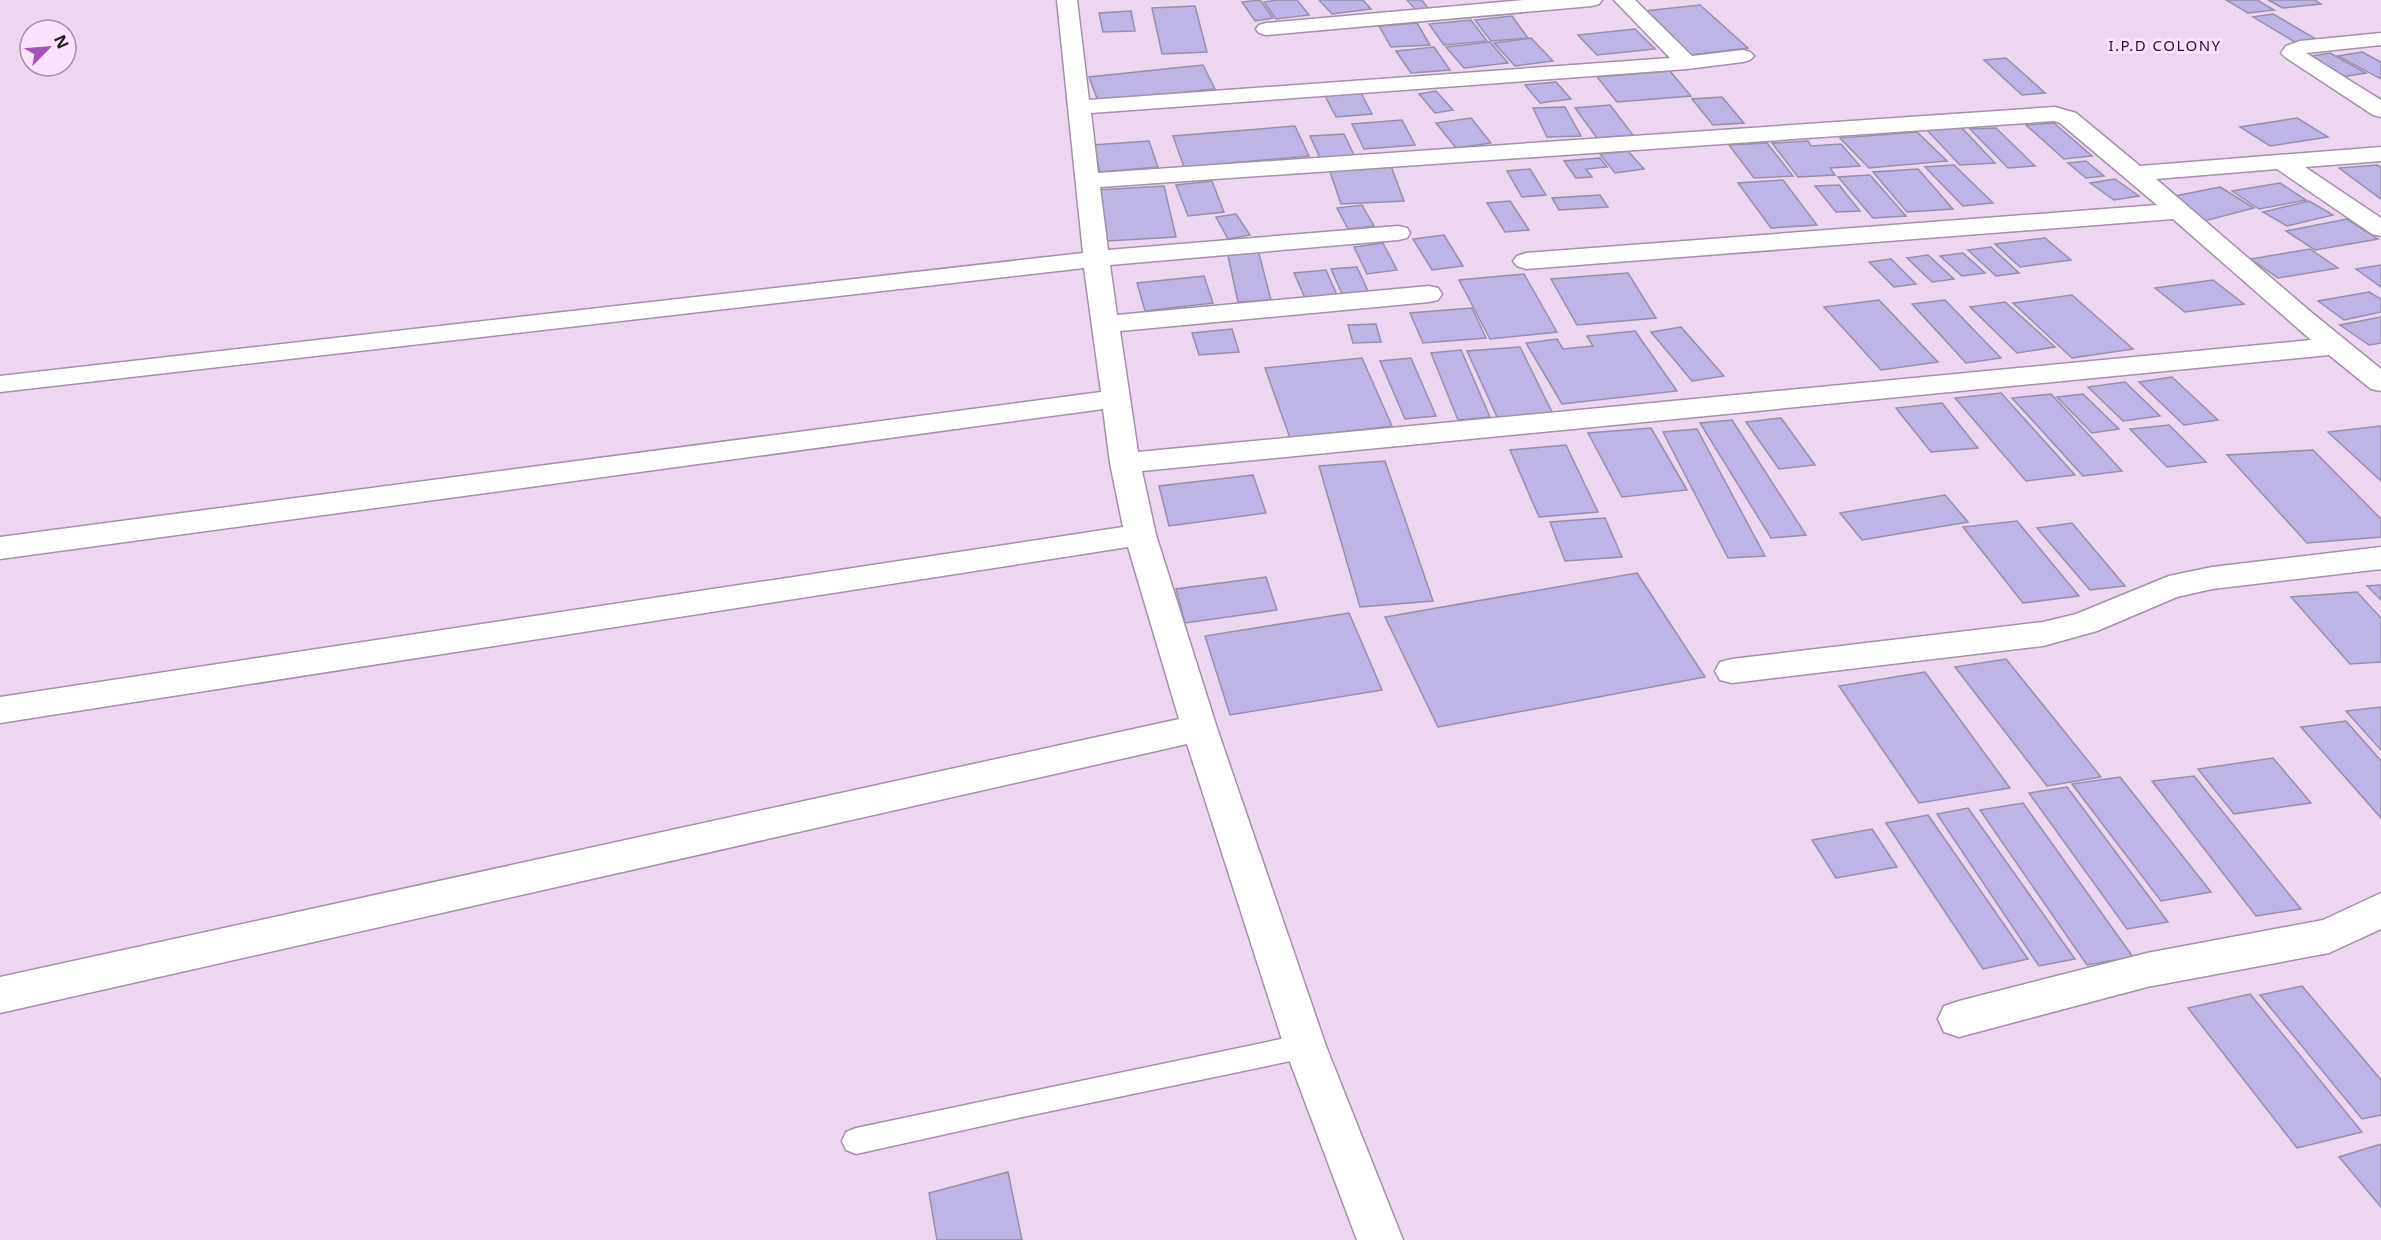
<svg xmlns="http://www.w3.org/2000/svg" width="2381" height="1240" font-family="'Noto Sans',sans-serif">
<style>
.building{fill:#bfb4e6;stroke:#9690ac;stroke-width:1.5}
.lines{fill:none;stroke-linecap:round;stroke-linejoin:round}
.service-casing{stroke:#a490a8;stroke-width:3}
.minor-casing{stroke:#a490a8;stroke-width:3}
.service{fill:#fff;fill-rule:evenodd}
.minor{fill:#fff;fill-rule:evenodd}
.labels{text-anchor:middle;stroke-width:6;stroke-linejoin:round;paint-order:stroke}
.far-neighbourhood-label{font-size:15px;letter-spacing:1.5px;fill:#1f1821;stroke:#f9e3fd}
</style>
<rect width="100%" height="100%" fill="#ecd6f0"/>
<g class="building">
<path d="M 1260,0 L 1273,18 L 1255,21 L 1242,2 Z"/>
<path d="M 1277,0 L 1297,0 L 1309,15 L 1276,19 L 1264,2 Z"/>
<path d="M 1319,0 L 1363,0 L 1371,9 L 1332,14 Z"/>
<path d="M 1407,0 L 1422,0 L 1428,8 L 1415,9 Z"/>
<path d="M 2226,0 L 2257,0 L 2274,10 L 2248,13 Z"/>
<path d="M 2268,0 L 2315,0 L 2321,4 L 2283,8 Z"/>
<path d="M 1700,5 L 1748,48 L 1690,55 L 1644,11 Z"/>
<path d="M 1195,6 L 1207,52 L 1162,54 L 1152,8 Z"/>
<path d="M 1131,11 L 1135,31 L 1103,32 L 1099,13 Z"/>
<path d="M 2273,14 L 2316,39 L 2295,42 L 2253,17 Z"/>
<path d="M 1512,16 L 1528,38 L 1491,41 L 1475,20 Z"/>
<path d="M 1471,20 L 1487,41 L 1444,45 L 1429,24 Z"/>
<path d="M 1417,23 L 1430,45 L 1391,47 L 1379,26 Z"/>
<path d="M 1635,29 L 1655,49 L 1597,55 L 1578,35 Z"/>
<path d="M 1531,38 L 1553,61 L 1515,66 L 1494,43 Z"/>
<path d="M 1490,42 L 1508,63 L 1464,68 L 1446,47 Z"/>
<path d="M 1434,47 L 1450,70 L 1411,73 L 1396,51 Z"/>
<path d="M 2362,52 L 2381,62 L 2381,79 L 2338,56 Z"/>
<path d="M 2330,53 L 2366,73 L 2342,77 L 2306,57 Z"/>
<path d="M 2006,58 L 2045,93 L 2022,95 L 1984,60 Z"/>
<path d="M 1203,65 L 1215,89 L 1098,101 L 1089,77 Z"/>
<path d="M 1670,71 L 1691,96 L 1617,102 L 1597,77 Z"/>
<path d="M 1556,82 L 1571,99 L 1540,103 L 1525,85 Z"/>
<path d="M 1436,91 L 1453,110 L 1435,113 L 1419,94 Z"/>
<path d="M 1361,93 L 1372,114 L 1336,117 L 1325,96 Z"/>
<path d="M 1722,97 L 1744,123 L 1713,125 L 1692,99 Z"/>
<path d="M 1610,105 L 1633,135 L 1597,138 L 1575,108 Z"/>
<path d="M 1565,107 L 1581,136 L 1547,137 L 1533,108 Z"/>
<path d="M 1471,118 L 1491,143 L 1456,148 L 1436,123 Z"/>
<path d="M 2297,118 L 2328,137 L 2270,146 L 2240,127 Z"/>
<path d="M 1402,120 L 1415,145 L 1364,149 L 1352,124 Z"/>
<path d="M 2054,123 L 2092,156 L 2064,159 L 2026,125 Z"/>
<path d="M 1295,126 L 1309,156 L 1184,167 L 1173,136 Z"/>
<path d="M 1961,127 L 1995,163 L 1960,165 L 1926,129 Z"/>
<path d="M 1996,128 L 2035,166 L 2008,168 L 1970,129 Z"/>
<path d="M 1917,132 L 1947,161 L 1869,168 L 1840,138 Z"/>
<path d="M 1344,134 L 1355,157 L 1321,160 L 1310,136 Z"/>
<path d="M 1149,141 L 1158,167 L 1100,172 L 1093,145 Z"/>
<path d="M 1808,141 L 1811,146 L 1841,144 L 1860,166 L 1830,168 L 1835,175 L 1798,177 L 1772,143 Z"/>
<path d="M 1767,143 L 1793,176 L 1754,178 L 1729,145 Z"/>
<path d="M 1628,151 L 1644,169 L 1615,173 L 1600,154 Z"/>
<path d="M 1600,158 L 1607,167 L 1586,169 L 1592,177 L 1576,178 L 1564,161 Z"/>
<path d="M 2086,161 L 2104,176 L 2086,178 L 2068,163 Z"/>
<path d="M 1954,165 L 1993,203 L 1963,206 L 1925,167 Z"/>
<path d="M 2377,165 L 2381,167 L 2381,199 L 2339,168 Z"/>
<path d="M 1391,166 L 1404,201 L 1341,204 L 1329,169 Z"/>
<path d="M 1530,169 L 1546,195 L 1522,197 L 1507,171 Z"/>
<path d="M 1918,169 L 1953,209 L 1907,212 L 1873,172 Z"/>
<path d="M 1870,175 L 1906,216 L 1873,218 L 1838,177 Z"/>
<path d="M 2115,179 L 2139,196 L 2114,200 L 2090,183 Z"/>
<path d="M 1783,180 L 1817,225 L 1771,228 L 1738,183 Z"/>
<path d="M 1212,181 L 1224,212 L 1188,216 L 1176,185 Z"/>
<path d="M 2280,183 L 2306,200 L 2259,209 L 2232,191 Z"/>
<path d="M 1839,185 L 1860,211 L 1836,212 L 1815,186 Z"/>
<path d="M 1164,186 L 1176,237 L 1107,241 L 1097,190 Z"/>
<path d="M 2220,187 L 2254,208 L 2204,221 L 2175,196 Z"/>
<path d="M 1600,195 L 1608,207 L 1559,210 L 1552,198 Z"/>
<path d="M 1510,201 L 1529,230 L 1505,232 L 1487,203 Z"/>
<path d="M 2309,201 L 2333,215 L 2287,226 L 2263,212 Z"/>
<path d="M 1362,205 L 1374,226 L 1348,229 L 1337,208 Z"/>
<path d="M 1236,214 L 1250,235 L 1228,239 L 1216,217 Z"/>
<path d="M 2347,219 L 2378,239 L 2315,250 L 2286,231 Z"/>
<path d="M 1444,235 L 1463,266 L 1432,270 L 1413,239 Z"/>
<path d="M 2045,238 L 2071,260 L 2020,267 L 1995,244 Z"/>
<path d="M 1383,243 L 1397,270 L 1367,274 L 1354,247 Z"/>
<path d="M 1991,247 L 2019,273 L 1996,276 L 1968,250 Z"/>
<path d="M 2310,249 L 2338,268 L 2278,278 L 2251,259 Z"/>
<path d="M 1258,250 L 1271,300 L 1238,302 L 1227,251 Z"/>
<path d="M 1963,253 L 1985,273 L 1962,276 L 1940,256 Z"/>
<path d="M 1928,255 L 1954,279 L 1932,282 L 1907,258 Z"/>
<path d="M 1891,259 L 1916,284 L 1894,287 L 1869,262 Z"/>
<path d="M 2381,265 L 2381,287 L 2356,269 Z"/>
<path d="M 1357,267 L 1369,293 L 1343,296 L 1331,269 Z"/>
<path d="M 1326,270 L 1337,295 L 1305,298 L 1294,273 Z"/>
<path d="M 1628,273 L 1656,318 L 1577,325 L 1551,279 Z"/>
<path d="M 1524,274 L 1557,332 L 1490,339 L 1459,280 Z"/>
<path d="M 1204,276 L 1213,303 L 1145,311 L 1137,283 Z"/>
<path d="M 2213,280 L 2244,304 L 2185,312 L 2155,288 Z"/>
<path d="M 2369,292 L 2381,299 L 2381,312 L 2344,320 L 2318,301 Z"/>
<path d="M 2072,295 L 2133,349 L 2072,358 L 2013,303 Z"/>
<path d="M 1879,300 L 1938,362 L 1881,370 L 1824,307 Z"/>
<path d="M 1945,300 L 2001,358 L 1966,363 L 1912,304 Z"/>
<path d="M 2005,302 L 2055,347 L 2017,353 L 1970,307 Z"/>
<path d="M 1472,308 L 1486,338 L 1423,343 L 1410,313 Z"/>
<path d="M 2381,317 L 2381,343 L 2369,345 L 2340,325 Z"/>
<path d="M 1376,324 L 1381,342 L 1353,343 L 1348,325 Z"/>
<path d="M 1681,327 L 1724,376 L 1692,381 L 1651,332 Z"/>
<path d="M 1232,329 L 1239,352 L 1199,355 L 1192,333 Z"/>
<path d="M 1635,331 L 1677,391 L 1562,404 L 1526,343 L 1557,339 L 1563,349 L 1593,346 L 1587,336 Z"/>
<path d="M 1520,347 L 1553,414 L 1498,419 L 1467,351 Z"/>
<path d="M 1461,350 L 1490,417 L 1458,420 L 1431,353 Z"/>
<path d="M 1362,358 L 1392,426 L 1290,438 L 1265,368 Z"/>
<path d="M 1411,358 L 1436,416 L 1405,419 L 1380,361 Z"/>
<path d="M 2172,377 L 2218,420 L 2184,425 L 2139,382 Z"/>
<path d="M 2125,382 L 2160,416 L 2123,421 L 2088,387 Z"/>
<path d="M 2001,393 L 2075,475 L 2026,481 L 1955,398 Z"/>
<path d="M 2051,394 L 2122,471 L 2083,476 L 2012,398 Z"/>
<path d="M 2083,394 L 2119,429 L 2092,433 L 2057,397 Z"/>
<path d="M 1942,403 L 1978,448 L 1931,452 L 1896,408 Z"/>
<path d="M 1781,418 L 1815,465 L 1779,469 L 1746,422 Z"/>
<path d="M 1732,420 L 1806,535 L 1771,538 L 1700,423 Z"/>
<path d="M 2169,425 L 2206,462 L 2167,467 L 2130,429 Z"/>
<path d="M 2381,426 L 2381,481 L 2328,432 Z"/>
<path d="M 1651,428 L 1687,490 L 1622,497 L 1588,433 Z"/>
<path d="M 1697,429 L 1765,556 L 1728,558 L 1663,432 Z"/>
<path d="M 1566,445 L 1598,512 L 1539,517 L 1510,450 Z"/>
<path d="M 2313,450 L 2381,519 L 2381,537 L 2307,543 L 2227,455 Z"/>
<path d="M 1385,461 L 1433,601 L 1360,607 L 1319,466 Z"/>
<path d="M 1253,475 L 1266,513 L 1169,526 L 1159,486 Z"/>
<path d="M 1945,495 L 1968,522 L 1862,540 L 1840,513 Z"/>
<path d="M 1605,518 L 1622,557 L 1565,561 L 1550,522 Z"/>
<path d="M 2017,521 L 2079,596 L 2023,603 L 1963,527 Z"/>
<path d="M 2072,523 L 2125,586 L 2090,590 L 2037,528 Z"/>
<path d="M 1637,573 L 1705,677 L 1438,727 L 1385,617 Z"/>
<path d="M 1266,577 L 1277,610 L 1185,623 L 1176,589 Z"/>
<path d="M 2381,585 L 2381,600 L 2367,586 Z"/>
<path d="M 2357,592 L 2381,618 L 2381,662 L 2350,664 L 2291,597 Z"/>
<path d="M 1349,613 L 1382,690 L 1230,715 L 1205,636 Z"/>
<path d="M 2006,659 L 2101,777 L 2047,786 L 1955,667 Z"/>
<path d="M 1925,672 L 2010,788 L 1919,803 L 1839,686 Z"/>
<path d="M 2381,707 L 2381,750 L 2346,711 Z"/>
<path d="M 2346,721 L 2381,761 L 2381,818 L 2301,727 Z"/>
<path d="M 2273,758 L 2311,803 L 2234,814 L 2198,769 Z"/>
<path d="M 2194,776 L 2301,909 L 2256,916 L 2152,781 Z"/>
<path d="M 2120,777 L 2211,892 L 2161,901 L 2072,784 Z"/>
<path d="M 2067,787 L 2168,922 L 2127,929 L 2029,793 Z"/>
<path d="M 2023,803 L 2133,957 L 2087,965 L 1980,810 Z"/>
<path d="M 1968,808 L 2075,959 L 2039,966 L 1937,814 Z"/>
<path d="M 1928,815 L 2028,959 L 1983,969 L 1886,823 Z"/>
<path d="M 1872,829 L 1897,867 L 1836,878 L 1812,840 Z"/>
<path d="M 2302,986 L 2381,1080 L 2381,1115 L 2362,1119 L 2260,995 Z"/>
<path d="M 2250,994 L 2362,1132 L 2297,1148 L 2188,1008 Z"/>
<path d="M 2381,1144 L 2381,1207 L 2339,1157 Z"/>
<path d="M 1008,1172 L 1022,1240 L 937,1240 L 929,1193 Z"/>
</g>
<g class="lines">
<g class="service-casing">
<path id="service" d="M 1305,1034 L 1314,1037 L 1318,1046 L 1314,1055 L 1305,1058 L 1027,1116 L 856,1154 L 846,1150 L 842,1141 L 846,1132 L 856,1128 Z"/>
</g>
<g class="minor-casing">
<g id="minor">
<path d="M 1057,0 L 1077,0 L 1089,100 L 1670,58 L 1614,0 L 1635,0 L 1692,56 L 1743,50 L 1750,52 L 1754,56 L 1750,60 L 1743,62 L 1687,69 L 1091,113 L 1098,173 L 2055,107 L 2076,113 L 2140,166 L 2381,147 L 2381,161 L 2305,167 L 2381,218 L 2381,236 L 2372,234 L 2277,169 L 2156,179 L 2311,312 L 2381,369 L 2381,391 L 2371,389 L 2329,355 L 1142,471 L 1156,535 L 1217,728 L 1326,1046 L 1403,1240 L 1357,1240 L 1284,1046 L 1187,744 L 0,1013 L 0,977 L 1179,719 L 1128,547 L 0,723 L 0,697 L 1123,527 L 1110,463 L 1103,409 L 0,559 L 0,537 L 1101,392 L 1084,268 L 0,392 L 0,376 L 1083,253 ZM 2054,121 L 2060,123 L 2157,205 L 1526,253 L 1517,256 L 1513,261 L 1517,266 L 1526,269 L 2173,219 L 2311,340 L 1138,452 L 1120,331 L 1429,302 L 1438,300 L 1442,294 L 1438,288 L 1429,286 L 1117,315 L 1110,265 L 1398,240 L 1407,238 L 1410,233 L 1407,228 L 1398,226 L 1108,250 L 1100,187 Z"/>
<path d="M 1524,0 L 1602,0 L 1599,4 L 1592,6 L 1266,35 L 1259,33 L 1256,29 L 1259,25 L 1266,23 Z"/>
<path d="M 2381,33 L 2381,45 L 2306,53 L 2381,100 L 2381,117 L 2373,115 L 2285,57 L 2281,53 L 2286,46 L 2300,41 Z"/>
<path d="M 2381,547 L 2381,569 L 2212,589 L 2177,597 L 2097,631 L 2043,646 L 1732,683 L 1720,680 L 1715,671 L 1720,662 L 1732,659 L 2043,622 L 2076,614 L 2169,576 L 2212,567 Z"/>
<path d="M 2381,893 L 2381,929 L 2329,953 L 2147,987 L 1959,1037 L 1944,1032 L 1938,1019 L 1944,1006 L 1959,1001 L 2147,953 L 2323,920 Z"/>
</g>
</g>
<use href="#service" class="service"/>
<use href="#minor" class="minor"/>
</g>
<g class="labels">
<g class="far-neighbourhood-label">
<text x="2165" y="51">I.P.D COLONY</text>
</g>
</g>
<g transform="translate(48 48) rotate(65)"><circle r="28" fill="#f9e3fd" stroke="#a292a5" stroke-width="1.5"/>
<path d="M0-4.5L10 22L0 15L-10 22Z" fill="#a64fbd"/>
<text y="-9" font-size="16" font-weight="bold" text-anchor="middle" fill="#1f1821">N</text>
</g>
</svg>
